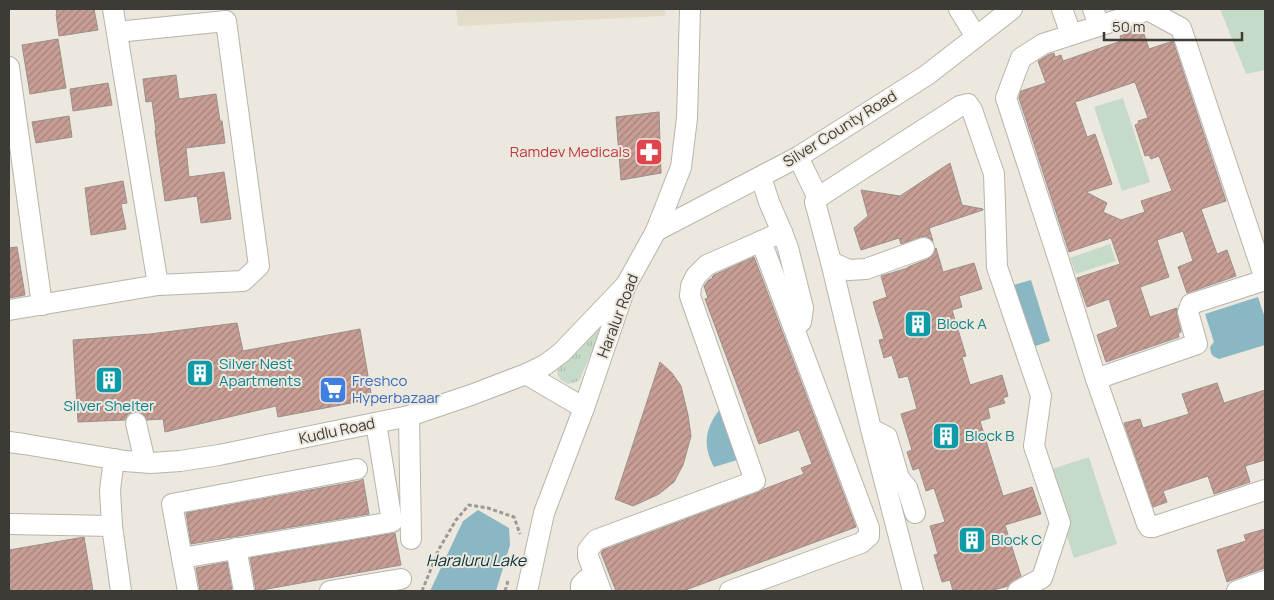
<svg xmlns="http://www.w3.org/2000/svg" width="1274" height="600" font-family="Manrope,sans-serif">
<style>
.built{fill:#e4dcca}
.grass{fill:url(#grass-tufts)}
.green{fill:#c5dbc7}
.water{fill:#89b7c3}
.building{fill:url(#building-hatch);stroke:#9c8f8c;fill-rule:evenodd}
.lines{fill:none;stroke-linecap:round;stroke-linejoin:round}
.minor-casing{stroke:#b8b4a9;stroke-width:22}
.path{stroke:#9d9991;stroke-width:3;stroke-dasharray:4 2.5;stroke-linecap:butt}
.minor{stroke:#fff;stroke-width:20}
.labels{text-anchor:middle;stroke-width:4;stroke-linejoin:round;paint-order:stroke}
.street-label{font-size:15px;fill:#3d3b36;stroke:#ede8dd}
.health-label{font-size:15px;fill:#be3a42;stroke:#ede8dd;text-anchor:end}
.culture-label{font-size:15px;fill:#0d838f;stroke:#ede8dd;text-anchor:start}
.shop-label{font-size:15px;fill:#366cbe;stroke:#ede8dd;text-anchor:start}
.water-label{font-size:16px;font-style:italic;fill:#03303a;stroke:#ede8dd}
</style>
<defs>
<pattern id="grass-tufts" width="24" height="20" patternUnits="userSpaceOnUse" patternTransform="scale(1.25)"><rect width="24" height="20" fill="#c5dbc7"/><path d="M3 7l-1-3M5 7V3M7 7l1-3M15 17l-1-3M17 17v-4M19 17l1-3" fill="none" stroke="#aabdac"/></pattern>
<pattern id="building-hatch" width="6" height="6" patternUnits="userSpaceOnUse" patternTransform="scale(1.25)"><rect width="6" height="6" fill="#c79e95"/><path d="M-1 1l2-2M0 6l6-6M5 7l2-2" fill="none" stroke="#a3827a"/></pattern>
</defs>
<rect width="100%" height="100%" fill="#ede8dd"/>
<path class="built" d="M 456,9 L 666,9 L 665,16 L 458,26 Z"/>
<path class="grass" d="M 598,322 L 602,328 L 579,381 L 568,384 L 560,379 L 557,374 L 559,365 Z"/>
<g class="green">
<path d="M 1220,9 L 1265,9 L 1265,70 L 1246,74 Z"/>
<path d="M 1123,98 L 1150,182 L 1122,191 L 1094,107 Z"/>
<path d="M 1110,244 L 1116,261 L 1076,274 L 1070,258 Z"/>
<path d="M 1089,457 L 1117,544 L 1074,558 L 1046,471 Z"/>
</g>
<g class="water">
<path d="M 1031,280 L 1050,341 L 1030,348 L 1010,286 Z"/>
<path d="M 1258,297 L 1265,318 L 1265,345 L 1219,359 C 1212,356 1211,355 1210,347 L 1214,342 L 1205,314 Z"/>
<path d="M 721,408 L 744,458 L 714,467 C 702,445 705,427 721,408 Z"/>
<path d="M 478,510 L 509,528 L 510,545 L 496,591 L 430,591 L 463,521 Z"/>
</g>
<g class="building">
<path d="M 56,9 L 94,9 L 98,30 L 59,36 L 56,14 L 57,14 Z"/>
<path d="M 1141,25 L 1149,49 L 1173,41 L 1226,201 L 1201,209 L 1217,254 L 1227,250 L 1236,276 L 1187,293 L 1178,267 L 1193,261 L 1183,231 L 1157,240 L 1169,277 L 1140,287 L 1150,317 L 1177,308 L 1177,315 L 1181,332 L 1178,333 L 1179,337 L 1106,362 L 1097,335 L 1118,327 L 1109,299 L 1087,307 L 1077,278 L 1120,264 L 1111,238 L 1069,252 L 1019,98 L 1021,91 L 1046,83 L 1038,61 L 1048,55 L 1054,53 L 1055,57 L 1061,55 L 1063,61 L 1121,41 L 1120,36 L 1126,34 L 1124,30 ZM 1135,82 L 1148,118 L 1138,121 L 1139,123 L 1135,125 L 1145,156 L 1149,155 L 1151,159 L 1159,156 L 1172,191 L 1141,201 L 1145,212 L 1121,220 L 1103,212 L 1107,203 L 1086,192 L 1112,184 L 1095,134 L 1087,137 L 1075,102 Z"/>
<path d="M 58,39 L 66,88 L 30,94 L 22,45 Z"/>
<path d="M 176,75 L 179,99 L 216,94 L 220,121 L 222,121 L 225,143 L 186,148 L 189,177 L 224,172 L 231,219 L 201,223 L 197,196 L 165,201 L 155,131 L 156,131 L 152,101 L 146,102 L 143,79 Z"/>
<path d="M 108,83 L 112,105 L 73,111 L 70,89 Z"/>
<path d="M 659,112 L 661,173 L 621,180 L 616,117 Z"/>
<path d="M 69,116 L 72,137 L 36,143 L 32,122 Z"/>
<path d="M 950,163 L 962,205 L 983,209 L 983,210 L 929,228 L 933,241 L 931,239 L 926,236 L 920,237 L 901,244 L 899,238 L 861,250 L 854,228 L 868,216 L 861,190 L 900,196 Z"/>
<path d="M 123,181 L 127,203 L 121,204 L 126,229 L 91,235 L 85,188 Z"/>
<path d="M 17,247 L 25,295 L 9,298 L 9,248 Z"/>
<path d="M 936,248 L 943,272 L 974,263 L 982,289 L 959,296 L 962,307 L 952,310 L 966,356 L 962,357 L 970,385 L 1002,375 L 1008,396 L 1003,398 L 1005,403 L 988,408 L 990,418 L 980,421 L 1003,496 L 1032,487 L 1041,514 L 1005,525 L 1021,576 L 1012,581 L 1008,586 L 990,591 L 953,591 L 950,580 L 942,582 L 934,555 L 938,554 L 930,526 L 945,522 L 934,488 L 926,491 L 919,468 L 913,470 L 907,452 L 912,450 L 901,414 L 917,409 L 908,376 L 899,378 L 892,355 L 884,358 L 879,340 L 884,339 L 873,302 L 887,297 L 881,276 L 908,268 L 908,267 L 928,259 L 933,255 Z"/>
<path d="M 754,257 L 856,527 L 683,591 L 616,591 L 601,553 L 603,550 L 759,492 L 764,489 L 804,474 L 801,468 L 812,464 L 799,430 L 759,444 L 705,299 L 708,298 L 704,286 L 709,280 L 713,278 L 712,277 L 714,275 Z"/>
<path d="M 237,323 L 243,351 L 360,329 L 372,399 L 278,417 L 276,406 L 165,432 L 163,419 L 147,420 L 144,415 L 139,412 L 133,412 L 128,414 L 125,420 L 78,422 L 73,340 L 150,334 Z"/>
<path d="M 660,362 L 672,373 L 681,386 L 688,415 L 691,436 L 683,465 L 674,482 L 659,494 L 633,506 L 615,499 Z"/>
<path d="M 1217,383 L 1224,403 L 1265,390 L 1265,460 L 1245,466 L 1250,482 L 1214,494 L 1208,476 L 1163,491 L 1167,502 L 1153,507 L 1124,423 L 1140,419 L 1143,428 L 1189,414 L 1182,394 Z"/>
<path d="M 363,479 L 369,514 L 191,544 L 186,513 L 359,481 Z"/>
<path d="M 1265,529 L 1265,568 L 1227,582 L 1217,550 L 1246,541 L 1244,535 Z"/>
<path d="M 395,533 L 401,565 L 256,591 L 250,558 Z"/>
<path d="M 84,537 L 93,591 L 9,591 L 9,550 Z"/>
<path d="M 227,562 L 232,591 L 200,591 L 196,568 Z"/>
</g>
<g class="lines">
<g class="minor-casing">
<g id="minor">
<path d="M 113,9 L 158,285"/>
<path d="M 959,9 L 976,37"/>
<path d="M 1062,9 L 1071,34"/>
<path d="M 1093,9 L 1099,25"/>
<path d="M 9,67 L 42,305"/>
<path d="M 798,157 L 818,198"/>
<path d="M 656,231 L 798,157 L 927,75 L 1012,9"/>
<path d="M 782,232 L 788,248 L 803,308 L 801,322"/>
<path d="M 831,262 L 849,270 L 866,269 L 924,248"/>
<path d="M 1265,279 L 1181,28 L 1148,10 L 1043,44 L 1021,58 L 1006,98 L 1061,267 L 1096,379 L 1147,524 L 1149,527 L 1153,527 L 1265,490"/>
<path d="M 9,310 L 158,285 L 243,281 L 259,266 L 226,21 L 117,32"/>
<path d="M 526,374 L 584,408"/>
<path d="M 1096,379 L 1197,344 L 1188,312 L 1191,304 L 1265,280"/>
<path d="M 409,416 L 411,539"/>
<path d="M 136,423 L 145,462"/>
<path d="M 875,431 L 887,437 L 899,478 L 907,488 L 915,513"/>
<path d="M 9,442 L 24,444 L 125,461 L 151,463 L 180,461 L 219,455 L 409,416 L 471,395 L 526,374 L 545,365 L 561,353 L 626,285"/>
<path d="M 114,459 L 110,490 L 112,526 L 121,591"/>
<path d="M 9,524 L 112,526"/>
<path d="M 236,548 L 244,591"/>
<path d="M 182,558 L 392,522 L 376,423"/>
<path d="M 188,591 L 172,504 L 357,469"/>
<path d="M 330,591 L 401,579"/>
<path d="M 527,591 L 544,513 L 584,408 L 626,285 L 656,231 L 681,167 L 687,118 L 690,9"/>
<path d="M 581,591 L 581,585 L 587,579"/>
<path d="M 601,591 L 588,556 L 588,550 L 596,540 L 755,481 L 690,296 L 691,286 L 696,276 L 707,265 L 782,232 L 769,202 L 761,177"/>
<path d="M 730,591 L 861,543 L 869,536 L 869,528 L 761,241"/>
<path d="M 913,591 L 871,429 L 831,262 L 815,202 L 818,198 L 825,193 L 960,106 L 968,104 L 972,110 L 994,174 L 997,267 L 1041,396 L 1034,446 L 1060,523 L 1042,578 L 1018,591"/>
<path d="M 1237,591 L 1265,581"/>
</g>
</g>
<g class="path">
<path d="M 422,591 L 439,549 L 456,520 L 469,505 L 488,508 L 514,517 L 520,534"/>
<path d="M 505,591 L 508,581"/>
</g>
<use href="#minor" class="minor"/>
</g>
<defs>
<g id="pharmacy-square" transform="scale(1.4375)"><rect x="-9" y="-9" width="18" height="18" rx="4" fill="#e0444e" stroke="#ede8dd"/><path d="M-2-6h4v4h4v4h-4v4h-4v-4h-4v-4h4Z" fill="#fff"/></g>
<g id="building-square" transform="scale(1.4375)"><rect x="-9" y="-9" width="18" height="18" rx="4" fill="#0f9aa8" stroke="#ede8dd"/><path d="M-4-6H4V6H1V3H-1V6H-4ZM-2.5-4.3h1.7v1.8h-1.7ZM.8-4.3h1.7v1.8H.8ZM-2.5-1h1.7V.8h-1.7ZM.8-1h1.7V.8H.8Z" fill="#fff"/></g>
<g id="supermarket-square" transform="scale(1.4375)"><rect x="-9" y="-9" width="18" height="18" rx="4" fill="#3f7fe0" stroke="#ede8dd"/><path d="M-6-5.5h2.5l.6 2H6L4.5 2H-2.5L-4.4-4H-6ZM-1.5 3.2a1.3 1.3 0 1 0 .1 0ZM3 3.2a1.3 1.3 0 1 0 .1 0Z" fill="#fff"/></g>
</defs>
<g fill-rule="evenodd">
<use href="#pharmacy-square" x="649" y="152"/>
<use href="#building-square" x="918" y="324"/>
<use href="#building-square" x="200" y="373"/>
<use href="#building-square" x="109" y="380"/>
<use href="#supermarket-square" x="333" y="390"/>
<use href="#building-square" x="946" y="436"/>
<use href="#building-square" x="972" y="540"/>
</g>
<g class="labels">
<g class="street-label">
<text transform="translate(840 129) rotate(-32)" y="5">Silver County Road</text>
<text transform="translate(618 316) rotate(-69)" y="5">Haralur Road</text>
<text transform="translate(337 431) rotate(-12)" y="5">Kudlu Road</text>
</g>
<g class="health-label">
<text x="630" y="157">Ramdev Medicals</text>
</g>
<g class="culture-label">
<text x="937" y="329">Block A</text>
<text x="219" y="369">Silver Nest<tspan x="219" dy="17">Apartments</tspan></text>
<text x="109" y="411" text-anchor="middle">Silver Shelter</text>
<text x="965" y="441">Block B</text>
<text x="991" y="545">Block C</text>
</g>
<g class="shop-label">
<text x="352" y="386">Freshco<tspan x="352" dy="17">Hyperbazaar</tspan></text>
</g>
<g class="water-label">
<text x="476" y="566">Haraluru Lake</text>
</g>
</g>
<rect width="1274" height="600" fill="none" stroke="#3d3b36" stroke-width="20"/>
<path d="M1104 32v8h138v-8" fill="none" stroke="#3d3b36" stroke-width="2.5"/>
<text x="1112" y="32" font-size="15" fill="#3d3b36" stroke="#ede8dd" stroke-width="4" paint-order="stroke">50 m</text>
</svg>
